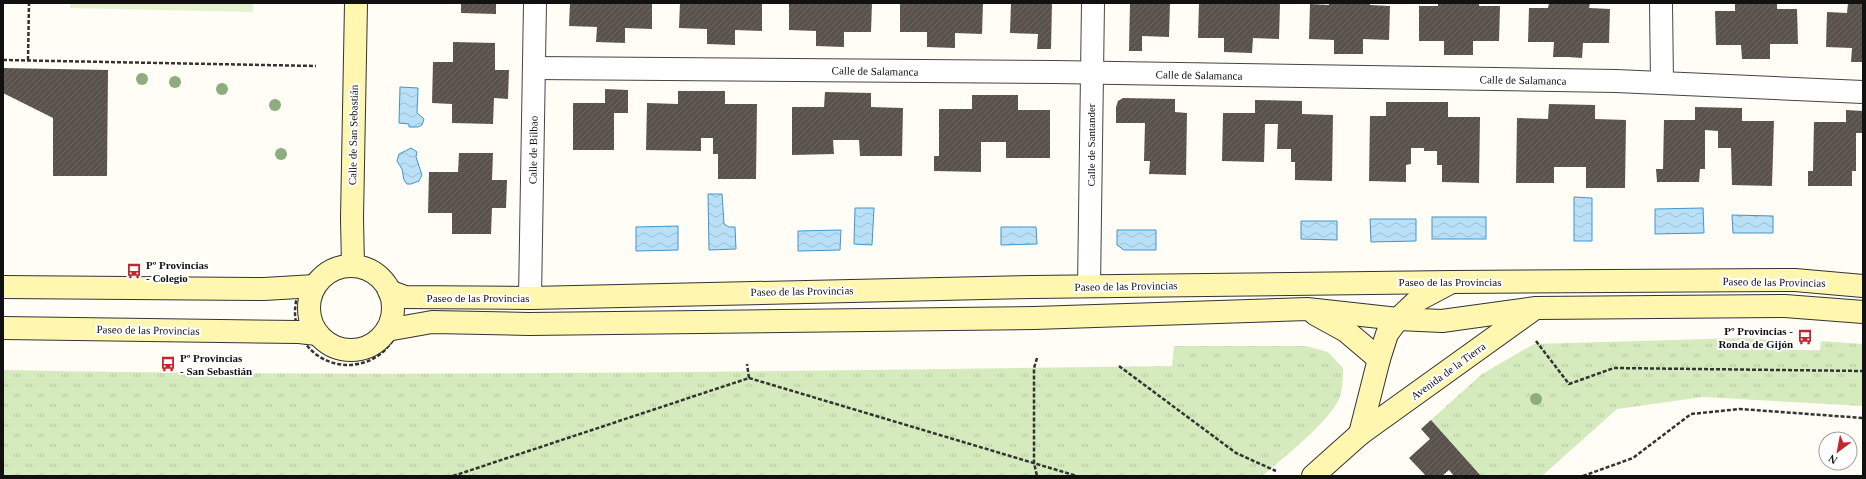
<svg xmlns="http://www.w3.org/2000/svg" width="1866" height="479" font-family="Georgia,serif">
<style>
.park{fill:url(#park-tufts)}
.pitch{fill:#e6f2cf}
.water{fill:url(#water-waves);stroke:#3f96cf}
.building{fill:url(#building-hatch)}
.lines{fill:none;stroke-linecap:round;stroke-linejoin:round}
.street-casing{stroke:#444;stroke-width:24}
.secondary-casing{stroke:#333;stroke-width:24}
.path{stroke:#333;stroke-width:2.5;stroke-dasharray:4 2;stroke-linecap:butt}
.street{stroke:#fff;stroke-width:22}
.secondary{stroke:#fff6b0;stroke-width:22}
.tree{fill:#8dad7f}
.labels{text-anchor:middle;stroke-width:4;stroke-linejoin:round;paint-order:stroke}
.street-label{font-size:11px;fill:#111;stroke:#fff}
.poi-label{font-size:11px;font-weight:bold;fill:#111;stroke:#fff;text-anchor:start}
</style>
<defs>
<pattern id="park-tufts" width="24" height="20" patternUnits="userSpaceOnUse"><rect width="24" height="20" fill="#d5ebbd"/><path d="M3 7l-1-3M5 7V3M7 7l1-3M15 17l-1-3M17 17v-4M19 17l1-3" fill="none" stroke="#b6c8a1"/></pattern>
<pattern id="water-waves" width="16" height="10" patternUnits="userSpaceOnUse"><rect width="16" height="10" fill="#b9e0f7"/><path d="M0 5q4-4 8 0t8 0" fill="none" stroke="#9ebfd3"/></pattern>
<pattern id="building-hatch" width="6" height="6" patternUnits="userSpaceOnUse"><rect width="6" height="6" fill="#5a524d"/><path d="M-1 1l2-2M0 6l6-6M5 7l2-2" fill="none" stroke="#6d6662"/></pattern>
</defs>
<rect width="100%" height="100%" fill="#fffdf5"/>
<g class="park">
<path d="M 1742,338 L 1792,341 L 1792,350 L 1820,350 L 1821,341 L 1863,344 L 1863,406 L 1703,397 L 1617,409 L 1542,476 L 1481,476 L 1431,420 L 1482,374 L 1534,344 Z"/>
<path d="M 1174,346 L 1306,346 L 1328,352 L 1343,368 C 1343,378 1343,389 1339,399 C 1327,424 1284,457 1262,476 L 3,476 L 3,370 C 393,378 783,371 1172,366 Z"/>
</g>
<path class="pitch" d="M 70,3 L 253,3 L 253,12 L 70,8 Z"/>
<g class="water">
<path d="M 400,87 L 418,88 L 417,113 L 424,119 L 422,125 L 418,127 L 409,127 L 409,124 L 399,123 Z"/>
<path d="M 411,148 L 417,152 L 416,157 L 422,175 L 419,181 L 411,184 L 407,184 L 404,180 L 402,169 L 397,161 L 399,154 Z"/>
<path d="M 708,194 L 722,194 L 724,224 L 729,227 L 735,227 L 736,249 L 709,250 Z"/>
<path d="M 1574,197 L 1592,198 L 1592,241 L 1574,241 Z"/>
<path d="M 855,208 L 874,208 L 872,245 L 854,244 Z"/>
<path d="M 1703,208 L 1704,233 L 1655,234 L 1655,209 Z"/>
<path d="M 1732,215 L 1773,216 L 1773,233 L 1733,233 Z"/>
<rect x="1432" y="217" width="54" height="22"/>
<path d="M 1370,219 L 1416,219 L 1416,241 L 1371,242 Z"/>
<path d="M 1301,221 L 1337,221 L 1337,240 L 1301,239 Z"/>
<path d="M 678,226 L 678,250 L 636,251 L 636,227 Z"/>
<path d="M 1001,227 L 1036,227 L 1037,244 L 1001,245 Z"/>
<path d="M 841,230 L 840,250 L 798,251 L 798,231 Z"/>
<path d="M 1117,230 L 1156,230 L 1156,250 L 1124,250 L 1117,245 Z"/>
</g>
<g class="building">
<path d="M 461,3 L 496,3 L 496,14 L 461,13 Z"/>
<path d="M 570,3 L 652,3 L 652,29 L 625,28 L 625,43 L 596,42 L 597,27 L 569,26 Z"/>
<path d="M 680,3 L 762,3 L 762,31 L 735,30 L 735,45 L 707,44 L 707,29 L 679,28 Z"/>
<path d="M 789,3 L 872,3 L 871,32 L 844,32 L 844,47 L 816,46 L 816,31 L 789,30 Z"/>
<path d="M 900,3 L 983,3 L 982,34 L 955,33 L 955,48 L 927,47 L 927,32 L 900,32 Z"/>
<path d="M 1011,3 L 1052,3 L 1051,49 L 1037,49 L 1038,34 L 1010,33 Z"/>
<path d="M 1130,3 L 1170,3 L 1169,37 L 1142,36 L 1142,51 L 1129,51 Z"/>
<path d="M 1199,3 L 1280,4 L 1279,39 L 1253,38 L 1252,53 L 1224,52 L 1224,38 L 1198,38 Z"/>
<path d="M 1329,3 L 1370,3 L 1370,5 L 1390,6 L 1389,40 L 1363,39 L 1363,54 L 1334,54 L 1334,40 L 1309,39 L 1310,4 L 1329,5 Z"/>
<path d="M 1438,3 L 1479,3 L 1479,6 L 1500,6 L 1499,41 L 1473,41 L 1473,55 L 1444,55 L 1444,41 L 1419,41 L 1419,6 L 1438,6 Z"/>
<path d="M 1549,3 L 1590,3 L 1589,8 L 1610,9 L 1609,43 L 1583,43 L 1582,58 L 1568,57 L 1553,57 L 1554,42 L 1528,42 L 1529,8 L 1548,8 Z"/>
<path d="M 1735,3 L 1777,3 L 1777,9 L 1797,9 L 1798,44 L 1770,44 L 1770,59 L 1742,59 L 1741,45 L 1716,45 L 1715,11 L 1735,11 Z"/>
<path d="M 1848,3 L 1863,3 L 1863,62 L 1851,62 L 1852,48 L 1826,47 L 1827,12 L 1847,13 Z"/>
<path d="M 453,42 L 495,43 L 495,70 L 509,70 L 508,99 L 494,98 L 493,124 L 452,123 L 452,104 L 432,103 L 433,62 L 453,62 Z"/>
<path d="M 3,68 L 108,70 L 107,176 L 53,176 L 53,118 L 3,93 Z"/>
<path d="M 605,89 L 628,90 L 628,113 L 614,113 L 614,150 L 573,150 L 573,103 L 605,103 Z"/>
<path d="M 678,91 L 725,91 L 725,104 L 757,104 L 756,179 L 718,179 L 718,154 L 713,154 L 713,138 L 701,138 L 701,151 L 646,150 L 647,103 L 678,104 Z"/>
<path d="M 825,92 L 871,93 L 871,107 L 903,108 L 902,156 L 860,156 L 859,140 L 833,140 L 834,154 L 792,155 L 792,107 L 824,107 Z"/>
<path d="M 972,95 L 1018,95 L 1018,110 L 1050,110 L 1050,158 L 1006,158 L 1006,142 L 981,142 L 981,172 L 934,171 L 934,156 L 939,156 L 939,109 L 972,109 Z"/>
<path d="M 1123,98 L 1175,99 L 1175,112 L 1187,113 L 1186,175 L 1149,174 L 1150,161 L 1144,161 L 1145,123 L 1116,123 L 1116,107 L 1118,101 Z"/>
<path d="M 1255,100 L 1302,101 L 1302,114 L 1333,115 L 1332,181 L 1295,180 L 1295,162 L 1291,162 L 1291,149 L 1277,149 L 1278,124 L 1265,124 L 1264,162 L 1222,161 L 1223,113 L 1255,113 Z"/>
<path d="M 1386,102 L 1448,102 L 1448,117 L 1480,117 L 1479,183 L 1442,182 L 1442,165 L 1437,165 L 1437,151 L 1424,151 L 1424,148 L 1411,148 L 1411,164 L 1406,165 L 1406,182 L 1369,181 L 1370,116 L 1386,116 Z"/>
<path d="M 1549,104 L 1595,105 L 1595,119 L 1626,120 L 1625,188 L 1586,188 L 1586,167 L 1554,167 L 1554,183 L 1516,183 L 1517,118 L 1548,119 Z"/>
<path d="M 1695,107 L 1742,108 L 1742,121 L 1774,121 L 1772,186 L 1732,185 L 1731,148 L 1718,148 L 1718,131 L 1705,130 L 1705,169 L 1700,169 L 1699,182 L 1657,182 L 1656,169 L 1663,169 L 1664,120 L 1695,120 Z"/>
<path d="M 1846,110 L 1863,111 L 1863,133 L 1856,133 L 1856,171 L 1852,171 L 1852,186 L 1808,186 L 1808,171 L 1813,171 L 1814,122 L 1846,122 Z"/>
<path d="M 459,153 L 493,153 L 492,180 L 507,180 L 506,208 L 492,208 L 491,234 L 452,234 L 452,213 L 428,213 L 429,172 L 458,172 Z"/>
<path d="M 1431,420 L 1481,476 L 1454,476 L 1449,470 L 1442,476 L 1426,476 L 1409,458 L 1430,439 L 1421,429 Z"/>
</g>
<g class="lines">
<g class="street-casing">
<g id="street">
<path d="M 1661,3 L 1662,83"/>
<path d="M 534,68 L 1054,72 L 1616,81 L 1863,92"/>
<path d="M 1089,286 L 1093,3"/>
<path d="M 530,298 L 535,3"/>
</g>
</g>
<g class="secondary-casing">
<g id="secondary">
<path d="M 353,266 L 352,218 L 356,3"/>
<circle cx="351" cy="308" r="42"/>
<path d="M 3,287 L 264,289 L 315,286"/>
<path d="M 389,291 L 405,297 L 530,298 L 1032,287 L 1452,282 L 1795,280 L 1863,286"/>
<path d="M 1315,314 L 1346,331 L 1379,359"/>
<path d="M 3,328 L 299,332 L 317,334"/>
<path d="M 387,330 L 432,322 L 529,324 L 1034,318 L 1307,309 L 1398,319 L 1442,321 L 1536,308 L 1785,306 L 1863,312"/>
<path d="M 1360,434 L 1379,359 L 1387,334 L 1398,319 L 1418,300 L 1448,284"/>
<path d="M 1313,476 L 1360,434 L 1534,309"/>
</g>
</g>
<g class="path">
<path d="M 3,60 L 316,66"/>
<path d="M 28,60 L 29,3"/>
<circle cx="348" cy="312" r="53"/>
<path d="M 1536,341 L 1569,384 L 1614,368 L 1863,371"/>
<path d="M 1037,358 L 1034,368 L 1034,463 L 1037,476"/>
<path d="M 1119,366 L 1236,453 L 1276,471"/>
<path d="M 749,378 L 1077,476"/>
<path d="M 453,476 L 749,378 L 747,364"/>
<path d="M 1583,476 L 1633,458 L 1691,414 L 1740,409 L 1863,418"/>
</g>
<use href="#street" class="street"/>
<use href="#secondary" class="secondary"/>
</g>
<g class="tree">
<circle cx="142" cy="79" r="6"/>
<circle cx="175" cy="82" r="6"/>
<circle cx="222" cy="89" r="6"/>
<circle cx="275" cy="105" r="6"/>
<circle cx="281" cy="154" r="6"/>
<circle cx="1536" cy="399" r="6"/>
</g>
<defs>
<g id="bus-bare" transform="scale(1.2)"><path d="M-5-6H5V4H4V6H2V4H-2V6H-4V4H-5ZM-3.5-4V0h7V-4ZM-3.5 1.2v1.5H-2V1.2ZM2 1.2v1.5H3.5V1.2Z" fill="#c4262e" stroke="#fff" stroke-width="2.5" paint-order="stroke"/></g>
</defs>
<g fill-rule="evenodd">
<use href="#bus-bare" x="134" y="271"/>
<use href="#bus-bare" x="1805" y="337"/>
<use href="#bus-bare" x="168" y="364"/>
</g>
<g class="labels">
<g class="street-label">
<text transform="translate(875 71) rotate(1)" y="4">Calle de Salamanca</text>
<text transform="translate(1199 75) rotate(1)" y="4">Calle de Salamanca</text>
<text transform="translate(1523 80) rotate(1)" y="4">Calle de Salamanca</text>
<text transform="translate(353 135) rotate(-89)" y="4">Calle de San Sebastián</text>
<text transform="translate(1091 145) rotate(-90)" y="4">Calle de Santander</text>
<text transform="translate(533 150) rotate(-89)" y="4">Calle de Bilbao</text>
<text x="1450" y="286">Paseo de las Provincias</text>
<text transform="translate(1774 282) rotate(1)" y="4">Paseo de las Provincias</text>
<text transform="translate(1126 286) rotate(-1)" y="4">Paseo de las Provincias</text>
<text transform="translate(802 291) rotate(-1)" y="4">Paseo de las Provincias</text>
<text x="478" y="302">Paseo de las Provincias</text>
<text transform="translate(148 330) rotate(1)" y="4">Paseo de las Provincias</text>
<text transform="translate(1448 371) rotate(-36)" y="4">Avenida de la Tierra</text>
</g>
<g class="poi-label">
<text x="146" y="269">Pº Provincias<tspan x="146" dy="13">- Colegio</tspan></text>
<text x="1793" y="335" text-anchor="end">Pº Provincias -<tspan x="1793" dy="13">Ronda de Gijón</tspan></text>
<text x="180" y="362">Pº Provincias<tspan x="180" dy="13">- San Sebastián</tspan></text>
</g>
</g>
<rect width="1866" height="479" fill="none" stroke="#111111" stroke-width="8"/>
<g transform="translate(1838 451) rotate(212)"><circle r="19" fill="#ffffff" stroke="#a0a0a0"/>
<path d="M0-3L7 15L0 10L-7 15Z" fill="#c4262e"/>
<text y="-6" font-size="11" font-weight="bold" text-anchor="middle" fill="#111111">N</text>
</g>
</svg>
